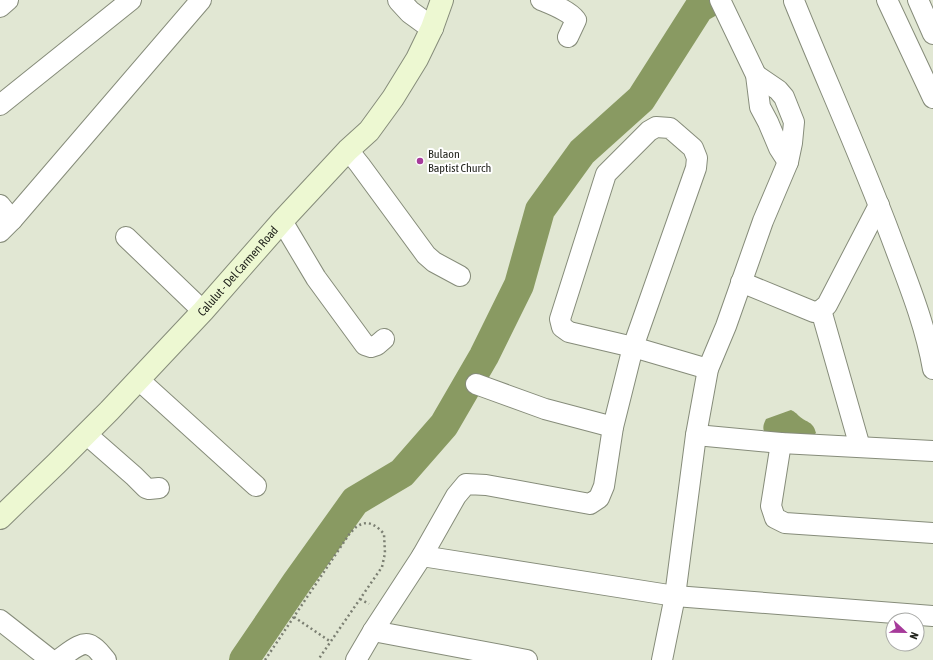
<svg xmlns="http://www.w3.org/2000/svg" width="933" height="660" font-family="'Asap Condensed',sans-serif">
<style>
.water{fill:#899a62}
.lines{fill:none;stroke-linecap:round;stroke-linejoin:round}
.river{stroke:#899a62;stroke-width:30}
.minor-casing{stroke:#868c7a;stroke-width:22}
.tertiary-casing{stroke:#868c7a;stroke-width:24}
.secondary-casing{stroke:#868c7a;stroke-width:24}
.path{stroke:#7b7f72;stroke-width:2.5;stroke-dasharray:2 3;stroke-linecap:butt}
.minor{stroke:#fff;stroke-width:20}
.tertiary{stroke:#fff;stroke-width:22}
.secondary{stroke:#edf8d2;stroke-width:22}
.poi-dot{fill:#a63a9a;stroke:#fff;stroke-width:1.5}
.labels{text-anchor:middle;stroke-width:4;stroke-linejoin:round;paint-order:stroke}
.poi-label{font-size:12px;fill:#24261f;stroke:#fff;text-anchor:start}
.street-label{font-size:12px;fill:#24261f;stroke:#fff}
</style>
<rect width="100%" height="100%" fill="#e1e7d3"/>
<path class="water" d="M 791,410 C 795,412 796,413 799,416 C 807,423 813,421 816,433 L 812,437 L 766,435 C 762,429 763,425 766,419 Z"/>
<g class="lines">
<path class="river" d="M 244,660 L 297,582 L 355,501 L 402,473 L 444,425 L 484,356 L 519,285 L 540,210 L 582,152 L 641,99 L 699,8 L 713,0"/>
<g class="minor-casing">
<g id="minor">
<path d="M 541,0 C 553,5 568,10 576,20 L 568,37"/>
<path d="M 720,0 L 756,75 L 760,107 L 768,122 L 779,148 L 788,162"/>
<path d="M 887,0 L 933,98"/>
<path d="M 918,0 L 933,34"/>
<path d="M 794,1 C 826,80 861,157 891,237 C 907,280 925,323 933,369"/>
<path d="M 0,7 L 8,0"/>
<path d="M 0,105 L 131,0"/>
<path d="M 656,127 L 670,128 L 693,148 L 697,158 L 696,168 L 633,347 L 569,332 L 562,327 L 560,319 L 606,174 L 649,131 Z"/>
<path d="M 348,150 L 360,165 L 426,255 L 434,262 L 460,276"/>
<path d="M 0,205 L 12,220"/>
<path d="M 282,221 L 316,278 L 365,345 L 371,347 L 377,345 L 384,339"/>
<path d="M 0,232 L 12,220 L 201,0"/>
<path d="M 126,237 L 203,311"/>
<path d="M 741,282 L 814,312 L 821,310 L 827,305 L 879,205"/>
<path d="M 821,310 L 860,447"/>
<path d="M 139,380 L 256,486"/>
<path d="M 476,384 L 545,409 L 613,427"/>
<path d="M 86,434 L 134,476 L 146,488 L 149,489 L 159,488"/>
<path d="M 696,435 L 781,443 L 933,451"/>
<path d="M 781,443 L 771,506 L 775,518 L 785,523 L 933,533"/>
<path d="M 422,556 L 675,596 L 933,616"/>
<path d="M 0,620 L 51,660"/>
<path d="M 373,631 L 527,660"/>
<path d="M 58,660 C 67,654 82,639 92,646 C 97,648 102,656 106,660"/>
<path d="M 356,660 L 373,631 L 422,556 L 456,496 L 466,484 L 486,485 L 590,504 L 599,498 L 604,486 L 613,427 L 633,347 L 708,369"/>
<path d="M 662,660 L 675,596 L 696,435 L 708,369 L 726,326 L 763,221 L 788,162 L 792,143 L 794,122 L 784,97 L 778,90 L 756,75"/>
</g>
</g>
<g class="tertiary-casing">
<path id="tertiary" d="M 399,0 L 410,12 L 432,28"/>
</g>
<g class="secondary-casing">
<g id="secondary">
<path id="s1" d="M 0,518 L 57,463 L 109,411 L 203,311 L 282,221 L 348,150 L 369,131 L 393,98 L 417,59 L 432,28 L 442,0"/>
</g>
</g>
<g class="path">
<path d="M 360,599 L 369,604"/>
<path d="M 294,617 L 331,642"/>
<path d="M 265,660 L 350,533 C 353,531 355,527 358,526 C 368,519 377,526 384,534 L 385,553 L 382,567 L 318,660"/>
</g>
<use href="#minor" class="minor"/>
<use href="#tertiary" class="tertiary"/>
<use href="#secondary" class="secondary"/>
</g>
<circle class="poi-dot" cx="420" cy="161" r="4"/>
<g class="labels">
<g class="poi-label">
<text x="428" y="158">Bulaon<tspan x="428" dy="14">Baptist Church</tspan></text>
</g>
<g class="street-label">
<text dy="4" stroke="none"><textPath href="#s1" startOffset="343">Calulut - Del Carmen Road</textPath></text>
</g>
</g>
<g transform="translate(905 632) rotate(112)"><circle r="19" fill="#ffffff" stroke="#a7a8a5"/>
<path d="M0-3L7 15L0 10L-7 15Z" fill="#a63a9a"/>
<text y="-6" font-size="11" font-weight="bold" text-anchor="middle" fill="#24261f">N</text>
</g>
</svg>
